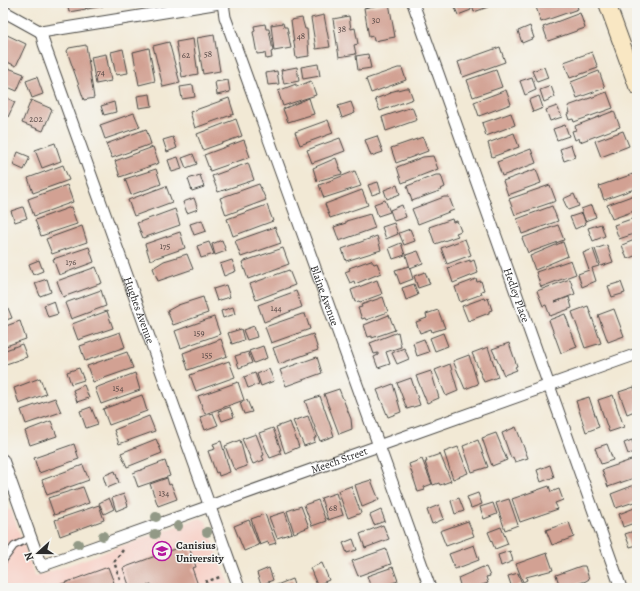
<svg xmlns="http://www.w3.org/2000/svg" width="640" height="591" font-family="Alegreya,serif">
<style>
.built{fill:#f7d1c8}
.building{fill:#d2a193}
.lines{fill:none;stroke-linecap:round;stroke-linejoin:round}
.lane-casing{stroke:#494844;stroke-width:8}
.street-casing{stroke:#494844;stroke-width:13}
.secondary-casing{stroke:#494844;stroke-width:18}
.path{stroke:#494844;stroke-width:2.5;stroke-dasharray:3 3;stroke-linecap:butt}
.lane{stroke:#fff;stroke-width:5.5}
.street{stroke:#fff;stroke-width:11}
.secondary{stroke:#f9e7c3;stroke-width:16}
.tree{fill:#929986}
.labels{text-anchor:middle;stroke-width:3;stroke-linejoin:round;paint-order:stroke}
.number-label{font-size:9px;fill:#554845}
.street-label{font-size:11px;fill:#2b2b2b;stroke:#f6f6f2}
.poi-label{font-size:11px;font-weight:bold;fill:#2b2b2b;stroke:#f6f6f2;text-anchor:start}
</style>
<rect width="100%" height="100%" fill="#f6f6f2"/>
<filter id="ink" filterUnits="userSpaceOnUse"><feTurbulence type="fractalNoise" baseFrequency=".025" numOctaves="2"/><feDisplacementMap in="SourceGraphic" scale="8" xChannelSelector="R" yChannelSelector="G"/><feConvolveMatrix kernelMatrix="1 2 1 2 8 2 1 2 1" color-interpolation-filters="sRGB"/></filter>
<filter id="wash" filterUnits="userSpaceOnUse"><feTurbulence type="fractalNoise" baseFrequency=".012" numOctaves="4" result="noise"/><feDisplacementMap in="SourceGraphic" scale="16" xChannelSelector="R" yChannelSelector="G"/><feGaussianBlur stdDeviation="0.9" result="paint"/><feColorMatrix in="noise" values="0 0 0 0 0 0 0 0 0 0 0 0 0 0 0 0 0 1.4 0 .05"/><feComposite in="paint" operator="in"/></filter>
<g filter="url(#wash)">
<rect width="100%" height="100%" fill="#f2e9d5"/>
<path class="built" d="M 11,509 L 35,577 L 200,518 L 206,521 L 207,525 L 230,588 L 3,588 L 3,512 Z"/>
<g id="blocks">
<g class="building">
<path d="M 67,3 L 85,3 L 86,9 L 69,12 Z"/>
<path d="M 86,3 L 103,3 L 103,6 L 87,9 Z"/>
<path d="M 389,3 L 395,37 L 374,41 L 373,36 L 369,37 L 364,8 Z"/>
<path d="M 453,3 L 469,3 L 471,10 L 458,15 Z"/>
<path d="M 471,3 L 487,3 L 488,7 L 474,12 Z"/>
<path d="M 547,3 L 576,3 L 578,9 L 541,22 L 536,7 Z"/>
<path d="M 580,13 L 585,28 L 548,41 L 543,27 Z"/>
<path d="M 324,15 L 330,47 L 316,49 L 311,18 Z"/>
<path d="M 349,16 L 351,29 L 355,28 L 358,44 L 354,45 L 356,54 L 339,57 L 333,19 Z"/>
<path d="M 302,18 L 305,29 L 307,29 L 309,56 L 296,58 L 291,20 Z"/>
<path d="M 283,23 L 284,27 L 287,27 L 291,48 L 274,51 L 271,25 Z"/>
<path d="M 265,24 L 266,29 L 269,29 L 273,51 L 271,52 L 272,58 L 266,59 L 265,53 L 257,54 L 253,32 L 255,31 L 254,26 Z"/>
<path d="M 530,26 L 534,38 L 522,43 L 518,31 Z"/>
<path d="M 5,34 L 26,44 L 16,66 L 3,60 L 3,38 Z"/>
<path d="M 214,35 L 220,71 L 203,74 L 197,38 Z"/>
<path d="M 193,39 L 198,74 L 182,77 L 176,42 Z"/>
<path d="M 169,42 L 180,83 L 163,87 L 153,46 Z"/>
<path d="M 86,45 L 94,98 L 84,100 L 67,51 L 69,48 Z"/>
<path d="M 500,47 L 505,62 L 463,77 L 458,62 Z"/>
<path d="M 149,48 L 155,81 L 139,85 L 133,52 Z"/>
<path d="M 123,49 L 128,73 L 116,75 L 111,52 Z"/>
<path d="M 592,52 L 598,68 L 570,78 L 564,62 Z"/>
<path d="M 106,54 L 111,81 L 96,84 L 91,57 Z"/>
<path d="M 368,54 L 371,68 L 358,70 L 356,56 Z"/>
<path d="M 318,64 L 320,76 L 303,79 L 301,67 Z"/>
<path d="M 3,66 L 24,74 L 17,91 L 3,85 Z"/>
<path d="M 297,67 L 299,81 L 284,84 L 281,70 Z"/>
<path d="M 544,67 L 548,78 L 537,82 L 532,71 Z"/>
<path d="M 398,68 L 402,68 L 406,80 L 371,93 L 366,79 Z"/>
<path d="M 496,70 L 502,87 L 473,97 L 467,80 Z"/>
<path d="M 277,71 L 279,84 L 268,85 L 266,73 Z"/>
<path d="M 599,71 L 605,88 L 577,98 L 571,82 Z"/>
<path d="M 37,77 L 43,94 L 32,98 L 26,81 Z"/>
<path d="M 532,77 L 536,90 L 525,95 L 520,81 Z"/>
<path d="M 228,80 L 230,92 L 217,95 L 215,82 Z"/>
<path d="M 311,81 L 316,95 L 283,106 L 278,91 L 296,84 L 296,87 Z"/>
<path d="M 193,85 L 195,97 L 182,99 L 180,87 Z"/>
<path d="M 551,86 L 555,97 L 544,102 L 540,90 Z"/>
<path d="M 405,88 L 409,88 L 413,99 L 380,111 L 375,99 L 391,93 L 390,92 Z"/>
<path d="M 506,90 L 511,104 L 479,116 L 474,102 Z"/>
<path d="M 607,92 L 613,108 L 574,122 L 573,119 L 569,120 L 567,114 L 570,113 L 568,106 Z"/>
<path d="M 150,94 L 152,106 L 139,108 L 137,96 Z"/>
<path d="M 3,96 L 15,102 L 8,117 L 3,115 Z"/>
<path d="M 539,96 L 543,108 L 533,112 L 529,100 Z"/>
<path d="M 229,98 L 234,114 L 195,128 L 190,112 Z"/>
<path d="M 309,98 L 314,114 L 288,122 L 283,109 Z"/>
<path d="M 31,100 L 52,109 L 43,131 L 22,123 Z"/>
<path d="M 114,102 L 116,112 L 104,115 L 101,106 Z"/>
<path d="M 351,102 L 355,113 L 342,118 L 338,106 Z"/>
<path d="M 557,106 L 562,117 L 550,121 L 546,110 Z"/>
<path d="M 412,107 L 417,120 L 386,131 L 382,117 Z"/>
<path d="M 614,111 L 620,127 L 580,142 L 579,138 L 575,140 L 572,131 L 576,130 L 575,126 Z"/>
<path d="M 134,113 L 140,127 L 105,139 L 100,125 Z"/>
<path d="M 511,113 L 515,125 L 486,136 L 482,123 Z"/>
<path d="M 236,119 L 242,136 L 203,150 L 197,134 Z"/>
<path d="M 328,120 L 333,133 L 300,145 L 295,132 Z"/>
<path d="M 565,125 L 569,136 L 557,140 L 553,129 Z"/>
<path d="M 146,129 L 151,144 L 112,158 L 106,144 Z"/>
<path d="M 623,131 L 629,146 L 601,157 L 595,141 Z"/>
<path d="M 514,133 L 519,147 L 492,157 L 488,143 Z"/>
<path d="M 377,136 L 383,152 L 371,156 L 365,140 Z"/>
<path d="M 173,137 L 177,148 L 167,152 L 163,140 Z"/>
<path d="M 423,137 L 428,151 L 396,163 L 391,148 Z"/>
<path d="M 340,138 L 345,151 L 312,163 L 307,150 Z"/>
<path d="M 244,140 L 250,157 L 210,171 L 204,155 Z"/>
<path d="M 55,143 L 61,161 L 42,168 L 35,150 Z"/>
<path d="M 571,145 L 575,157 L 564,161 L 560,149 Z"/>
<path d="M 153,147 L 159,163 L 120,177 L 115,161 Z"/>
<path d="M 531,149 L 536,163 L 502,176 L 497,162 Z"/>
<path d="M 18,152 L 30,157 L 24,170 L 13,165 Z"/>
<path d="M 193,154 L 197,164 L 186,168 L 182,158 Z"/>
<path d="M 433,156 L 438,169 L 402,183 L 397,167 L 423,157 Z"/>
<path d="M 178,157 L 182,169 L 172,172 L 168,160 Z"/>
<path d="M 336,158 L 342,174 L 317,181 L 313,168 Z"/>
<path d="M 248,163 L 254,180 L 218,192 L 212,176 Z"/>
<path d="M 63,165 L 69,180 L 33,193 L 28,178 Z"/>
<path d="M 156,169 L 161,184 L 131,195 L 125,179 Z"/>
<path d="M 536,169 L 541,183 L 508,195 L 503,181 Z"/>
<path d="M 355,171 L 361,186 L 324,198 L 319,185 Z"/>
<path d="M 636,173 L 637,188 L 604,200 L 599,186 Z"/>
<path d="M 200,175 L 204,187 L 192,191 L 188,179 Z"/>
<path d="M 436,175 L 441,175 L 445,187 L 441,189 L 442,190 L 412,201 L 407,186 Z"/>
<path d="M 378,182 L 381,192 L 372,195 L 368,185 Z"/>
<path d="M 259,184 L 266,200 L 226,215 L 220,198 Z"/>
<path d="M 67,185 L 73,202 L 34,216 L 28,199 Z"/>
<path d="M 397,185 L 400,194 L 387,199 L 384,190 Z"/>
<path d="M 550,185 L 556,201 L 515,215 L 509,199 Z"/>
<path d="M 166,186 L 172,202 L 134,216 L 128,200 Z"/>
<path d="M 362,190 L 368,205 L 330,218 L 325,204 Z"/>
<path d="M 574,194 L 579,206 L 568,210 L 563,199 Z"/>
<path d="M 637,194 L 637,210 L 612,219 L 607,205 Z"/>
<path d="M 444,197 L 449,197 L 454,210 L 418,224 L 412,209 Z"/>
<path d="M 194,198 L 198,209 L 187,213 L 183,202 Z"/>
<path d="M 385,200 L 390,212 L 378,216 L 374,204 Z"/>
<path d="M 267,205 L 273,221 L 233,236 L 227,219 Z"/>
<path d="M 402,205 L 406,217 L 394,221 L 390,210 Z"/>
<path d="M 592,205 L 596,217 L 585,221 L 581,209 Z"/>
<path d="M 552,206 L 558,221 L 522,234 L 517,219 Z"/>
<path d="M 23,207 L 27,218 L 15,222 L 11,211 Z"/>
<path d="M 71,207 L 77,224 L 41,236 L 35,220 Z"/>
<path d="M 175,209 L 180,225 L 143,238 L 137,223 Z"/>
<path d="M 582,213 L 586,224 L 575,229 L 570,217 Z"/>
<path d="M 370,214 L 375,228 L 339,241 L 334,227 L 346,223 L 346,221 Z"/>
<path d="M 637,217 L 637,233 L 619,239 L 614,225 Z"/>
<path d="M 452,219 L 453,222 L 457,221 L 461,231 L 456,233 L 458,236 L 435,244 L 429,227 Z"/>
<path d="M 202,220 L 206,231 L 194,235 L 190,224 Z"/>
<path d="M 394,223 L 398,234 L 386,239 L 382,227 Z"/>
<path d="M 601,224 L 605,236 L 593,241 L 588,228 Z"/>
<path d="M 558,225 L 564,240 L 528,253 L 522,238 Z"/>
<path d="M 82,226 L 87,242 L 52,254 L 46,239 Z"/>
<path d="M 275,227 L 281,243 L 241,257 L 235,241 Z"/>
<path d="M 410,229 L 415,241 L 404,245 L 399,233 Z"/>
<path d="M 180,232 L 185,248 L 150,260 L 145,244 Z"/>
<path d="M 377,236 L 381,250 L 346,261 L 342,249 Z"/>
<path d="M 465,239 L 471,255 L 447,264 L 441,248 Z"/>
<path d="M 637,239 L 637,255 L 627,259 L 622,245 Z"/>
<path d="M 222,240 L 226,251 L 215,255 L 212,244 Z"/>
<path d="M 209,242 L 214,254 L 201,258 L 197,246 Z"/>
<path d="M 563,242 L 568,256 L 535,270 L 530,256 Z"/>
<path d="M 401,243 L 405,255 L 393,259 L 389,248 Z"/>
<path d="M 607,245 L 613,262 L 601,266 L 595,249 Z"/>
<path d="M 89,247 L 94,262 L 59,275 L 53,259 Z"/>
<path d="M 283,248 L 289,264 L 248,279 L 242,262 Z"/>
<path d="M 593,249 L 599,266 L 592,268 L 596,281 L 582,287 L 578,274 L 589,270 L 583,253 Z"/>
<path d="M 418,251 L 423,263 L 410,268 L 406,255 Z"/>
<path d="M 187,254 L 193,269 L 158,281 L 153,268 L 164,261 Z"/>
<path d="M 39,260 L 43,271 L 33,275 L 29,264 Z"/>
<path d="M 232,260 L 236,271 L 224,276 L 220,264 Z"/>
<path d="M 371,260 L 374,264 L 377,263 L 381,273 L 355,284 L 354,281 L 350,283 L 345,272 L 350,270 L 349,268 Z"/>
<path d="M 470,260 L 470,262 L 474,260 L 478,273 L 453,283 L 448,268 Z"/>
<path d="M 571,260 L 576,274 L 541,287 L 536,272 Z"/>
<path d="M 409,266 L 413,279 L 400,284 L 395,270 Z"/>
<path d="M 96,267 L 102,283 L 63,297 L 57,281 Z"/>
<path d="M 289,270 L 295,285 L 256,300 L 250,284 Z"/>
<path d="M 425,272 L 430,284 L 418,288 L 414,276 Z"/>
<path d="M 47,279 L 51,292 L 40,296 L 35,283 Z"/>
<path d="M 476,279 L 477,282 L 481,281 L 484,290 L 481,291 L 482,294 L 460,302 L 455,287 Z"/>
<path d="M 570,279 L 575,294 L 555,302 L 569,297 L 572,308 L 550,316 L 546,305 L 543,306 L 537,291 Z"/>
<path d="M 377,280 L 382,294 L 360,302 L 359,301 L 355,302 L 351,290 Z"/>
<path d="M 621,282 L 625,293 L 612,297 L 608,286 Z"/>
<path d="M 414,284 L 418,295 L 406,300 L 402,288 Z"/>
<path d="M 226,285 L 230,297 L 217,301 L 213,289 Z"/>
<path d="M 101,290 L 106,306 L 71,319 L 65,303 Z"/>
<path d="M 296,291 L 302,307 L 264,322 L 258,305 Z"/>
<path d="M 203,297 L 208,313 L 173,325 L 167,311 L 178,305 Z"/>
<path d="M 383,297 L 388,312 L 366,320 L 365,318 L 362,319 L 358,308 L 362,307 L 361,305 Z"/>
<path d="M 484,298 L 485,300 L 488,298 L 492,310 L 489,311 L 489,313 L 468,321 L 462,306 Z"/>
<path d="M 54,301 L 58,314 L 48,317 L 44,305 Z"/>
<path d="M 3,303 L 6,303 L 12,318 L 3,321 Z"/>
<path d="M 588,306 L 601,343 L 585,348 L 572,312 Z"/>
<path d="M 233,307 L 235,314 L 223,318 L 221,311 Z"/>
<path d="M 614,309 L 624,336 L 608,342 L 598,315 Z"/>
<path d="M 438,310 L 445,328 L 432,332 L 431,329 L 420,333 L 416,322 L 427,318 L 426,314 Z"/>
<path d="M 107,311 L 113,328 L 78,340 L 72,324 Z"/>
<path d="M 302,314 L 305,314 L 310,329 L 271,343 L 265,327 Z"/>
<path d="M 565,314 L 577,347 L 561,353 L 549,320 Z"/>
<path d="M 389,315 L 395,330 L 372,338 L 372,336 L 368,337 L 364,325 Z"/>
<path d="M 214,317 L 220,334 L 181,348 L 175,331 Z"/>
<path d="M 20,321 L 26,339 L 3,347 L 3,327 Z"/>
<path d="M 254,326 L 257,337 L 247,340 L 243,330 Z"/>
<path d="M 241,329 L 244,340 L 232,344 L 228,333 Z"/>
<path d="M 120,332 L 125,347 L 85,361 L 80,346 Z"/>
<path d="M 398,332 L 401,347 L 386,352 L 390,364 L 378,368 L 374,357 L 378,355 L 378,353 L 374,354 L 370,343 Z"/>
<path d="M 443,333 L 448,346 L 435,351 L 430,338 Z"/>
<path d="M 313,334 L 318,350 L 279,364 L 273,348 Z"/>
<path d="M 221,339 L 227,356 L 188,370 L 183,353 Z"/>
<path d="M 424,339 L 429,352 L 417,356 L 413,343 Z"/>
<path d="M 509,343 L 517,366 L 515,367 L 517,370 L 504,375 L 492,349 Z"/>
<path d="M 22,344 L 27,357 L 3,365 L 3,351 Z"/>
<path d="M 263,346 L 267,358 L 254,363 L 249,351 Z"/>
<path d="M 488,347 L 498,377 L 484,382 L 472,353 Z"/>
<path d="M 404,348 L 409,359 L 397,364 L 392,353 Z"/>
<path d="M 127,352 L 133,368 L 93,382 L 87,366 Z"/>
<path d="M 248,352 L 252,363 L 239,368 L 235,356 Z"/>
<path d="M 469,355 L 478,384 L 465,389 L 453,361 Z"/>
<path d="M 317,357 L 322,373 L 286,386 L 280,370 Z"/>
<path d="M 229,361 L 235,377 L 196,391 L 190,375 Z"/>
<path d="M 450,364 L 458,391 L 446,396 L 435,370 Z"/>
<path d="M 79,368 L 84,380 L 71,384 L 67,372 Z"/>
<path d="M 269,369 L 274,381 L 261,386 L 257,374 Z"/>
<path d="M 431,371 L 439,398 L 427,403 L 416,376 Z"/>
<path d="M 135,373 L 140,390 L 101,404 L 95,388 Z"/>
<path d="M 255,373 L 259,384 L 248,388 L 244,377 Z"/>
<path d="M 40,378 L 46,394 L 19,404 L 14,388 Z"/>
<path d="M 411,378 L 420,405 L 407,409 L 397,383 Z"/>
<path d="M 238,382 L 244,400 L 205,414 L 198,396 Z"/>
<path d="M 393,384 L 401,412 L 388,417 L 377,390 Z"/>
<path d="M 84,385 L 89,398 L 77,402 L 73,390 Z"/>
<path d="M 634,387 L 637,396 L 637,410 L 627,414 L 619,392 Z"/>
<path d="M 339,389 L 351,419 L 352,429 L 339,434 L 324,394 Z"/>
<path d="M 142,395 L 147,411 L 109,425 L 103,409 Z"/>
<path d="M 613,395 L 624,427 L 609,432 L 598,400 Z"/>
<path d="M 320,396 L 334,436 L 320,441 L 305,401 Z"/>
<path d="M 589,397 L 599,427 L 586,432 L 576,401 Z"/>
<path d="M 55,398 L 61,412 L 26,424 L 21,410 Z"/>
<path d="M 247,400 L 252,412 L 244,414 L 240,403 Z"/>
<path d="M 91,407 L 98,424 L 86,428 L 80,411 Z"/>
<path d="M 230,407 L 234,417 L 222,421 L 218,411 Z"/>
<path d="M 213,413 L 218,425 L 205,430 L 200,417 Z"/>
<path d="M 149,416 L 155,431 L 119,444 L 114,430 Z"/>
<path d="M 308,416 L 316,438 L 314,438 L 315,442 L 304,446 L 293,421 Z"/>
<path d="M 51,421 L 57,436 L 30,445 L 25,431 Z"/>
<path d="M 290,422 L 299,447 L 285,453 L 276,427 Z"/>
<path d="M 516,427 L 528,458 L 515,462 L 513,457 L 511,458 L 502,433 Z"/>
<path d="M 273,428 L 281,450 L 279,450 L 281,454 L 270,458 L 259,433 Z"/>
<path d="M 496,433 L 507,460 L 492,466 L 482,438 Z"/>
<path d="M 256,434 L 264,455 L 262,456 L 264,460 L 253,464 L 242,439 Z"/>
<path d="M 156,439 L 162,453 L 127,467 L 121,453 Z"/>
<path d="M 240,440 L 247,466 L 236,470 L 234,467 L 233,467 L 225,446 Z"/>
<path d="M 478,440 L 488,467 L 472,472 L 463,446 Z"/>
<path d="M 632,440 L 636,452 L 628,454 L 624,443 Z"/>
<path d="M 221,441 L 230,472 L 219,476 L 218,472 L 216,473 L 208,451 L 215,449 L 213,444 Z"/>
<path d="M 74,444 L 79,459 L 39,473 L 34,458 Z"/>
<path d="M 607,444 L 613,460 L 601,464 L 595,448 Z"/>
<path d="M 458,447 L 468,473 L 453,479 L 444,452 Z"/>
<path d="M 440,454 L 451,481 L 440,485 L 439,483 L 433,485 L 425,462 L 427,462 L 426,459 Z"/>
<path d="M 637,458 L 637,477 L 608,487 L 602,470 Z"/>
<path d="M 422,459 L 432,484 L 424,487 L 425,490 L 418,492 L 409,464 Z"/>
<path d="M 165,461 L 170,476 L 138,487 L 133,473 Z"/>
<path d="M 83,465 L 89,480 L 47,495 L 42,480 Z"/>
<path d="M 550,465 L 554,477 L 541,482 L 537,470 Z"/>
<path d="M 115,471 L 119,483 L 107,488 L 103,476 Z"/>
<path d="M 167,478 L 169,485 L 171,484 L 177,499 L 158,506 L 150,484 Z"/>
<path d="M 371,480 L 379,500 L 362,507 L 355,485 Z"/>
<path d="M 637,484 L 637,501 L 616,508 L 611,494 Z"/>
<path d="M 351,486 L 361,513 L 348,518 L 338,491 Z"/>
<path d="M 549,486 L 551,492 L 559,489 L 563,500 L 555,503 L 558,509 L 520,522 L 512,499 Z"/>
<path d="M 83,487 L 89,503 L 54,515 L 48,498 Z"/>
<path d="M 336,493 L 343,515 L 328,520 L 321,498 Z"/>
<path d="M 478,493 L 482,504 L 471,508 L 467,497 Z"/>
<path d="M 124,494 L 128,506 L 116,511 L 112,498 Z"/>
<path d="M 109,498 L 114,509 L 104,514 L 99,503 Z"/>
<path d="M 459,498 L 464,511 L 455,514 L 451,501 Z"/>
<path d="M 509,499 L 518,525 L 505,530 L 496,503 Z"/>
<path d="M 318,500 L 326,521 L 312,526 L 304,505 Z"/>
<path d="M 493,503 L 497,514 L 484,519 L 480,507 Z"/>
<path d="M 99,505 L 104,520 L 60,536 L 55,520 Z"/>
<path d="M 439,505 L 444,519 L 432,524 L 427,510 Z"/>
<path d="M 301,506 L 309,527 L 294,533 L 287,511 Z"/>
<path d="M 637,507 L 637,522 L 623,527 L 619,514 Z"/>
<path d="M 381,510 L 385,521 L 374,525 L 370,515 Z"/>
<path d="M 285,512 L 292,533 L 277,538 L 269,517 Z"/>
<path d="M 265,514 L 276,543 L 269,545 L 268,542 L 260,545 L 251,519 Z"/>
<path d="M 249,520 L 259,545 L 244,551 L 234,526 Z"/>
<path d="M 468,521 L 474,536 L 446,546 L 440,531 Z"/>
<path d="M 569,522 L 574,537 L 552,545 L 546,530 Z"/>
<path d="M 383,525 L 389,539 L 365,548 L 360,534 Z"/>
<path d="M 501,527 L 508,544 L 495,549 L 488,532 Z"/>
<path d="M 637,530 L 637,545 L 630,547 L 625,534 Z"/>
<path d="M 353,539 L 357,550 L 347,553 L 343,543 Z"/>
<path d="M 188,544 L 196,567 L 192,568 L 199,588 L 152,588 L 151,584 L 140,588 L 130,588 L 123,568 Z"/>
<path d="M 474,545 L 479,560 L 455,569 L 449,554 Z"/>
<path d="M 386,549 L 391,564 L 358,576 L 352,561 Z"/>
<path d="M 510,551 L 513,561 L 501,566 L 498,555 Z"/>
<path d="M 547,553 L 553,570 L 526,577 L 527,580 L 523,582 L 516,564 Z"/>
<path d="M 322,563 L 329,580 L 317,585 L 310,568 Z"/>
<path d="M 581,566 L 585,566 L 589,579 L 586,581 L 566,588 L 564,588 L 562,583 L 559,584 L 556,575 Z"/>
<path d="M 108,567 L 116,588 L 51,588 Z"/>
<path d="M 393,567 L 398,581 L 378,588 L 371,588 L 367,576 Z"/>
<path d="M 483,567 L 483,568 L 486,567 L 490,576 L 486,577 L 488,583 L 473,588 L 461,588 L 458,578 Z"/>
<path d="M 269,568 L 273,580 L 261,585 L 257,573 Z"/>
<path d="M 518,573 L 522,584 L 512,588 L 508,576 Z"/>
<path d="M 292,579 L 295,588 L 269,588 Z"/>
</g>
</g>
</g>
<g filter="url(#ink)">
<use href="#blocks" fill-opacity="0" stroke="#494844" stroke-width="1"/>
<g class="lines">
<g class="lane-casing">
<path id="lane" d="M 3,561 L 14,546 L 31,537"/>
</g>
<g class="street-casing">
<g id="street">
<path id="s1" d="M 223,3 L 225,17 L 430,588"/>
<path id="s2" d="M 413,3 L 621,588"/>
<path d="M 3,11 L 41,32"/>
<path id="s3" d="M 41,32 L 44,44 L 239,588"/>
<path d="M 41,32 L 220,3"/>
<path id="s4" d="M 3,460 L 41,566 L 637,354"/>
</g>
</g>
<g class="secondary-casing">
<path id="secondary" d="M 607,3 L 637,86"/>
</g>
<g class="path">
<path d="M 120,579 L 114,562 L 123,550"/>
<path d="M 205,582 L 220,577"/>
<path d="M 122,587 L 123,588"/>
</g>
<use href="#lane" class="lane"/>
<use href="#street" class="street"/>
<use href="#secondary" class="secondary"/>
</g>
<g class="tree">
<circle cx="156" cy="517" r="5"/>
<circle cx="178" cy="526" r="5"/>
<circle cx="207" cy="532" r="5"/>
<circle cx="155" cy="534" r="5"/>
<circle cx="103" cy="536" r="5"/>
<circle cx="78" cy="544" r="5"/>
</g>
</g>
<defs>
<g id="university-ring" transform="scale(1)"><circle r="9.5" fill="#f6f6f2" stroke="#b5179e" stroke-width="1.5"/><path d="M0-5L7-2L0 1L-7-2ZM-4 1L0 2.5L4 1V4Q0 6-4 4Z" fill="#b5179e"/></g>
</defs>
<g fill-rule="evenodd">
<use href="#university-ring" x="162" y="551"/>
</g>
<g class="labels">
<g class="number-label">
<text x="376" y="23">30</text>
<text x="342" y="32">38</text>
<text x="301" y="39">48</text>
<text x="208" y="57">58</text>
<text x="186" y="58">62</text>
<text x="101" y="75">74</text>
<text x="36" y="122">202</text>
<text x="165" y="249">175</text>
<text x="71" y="265">176</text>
<text x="276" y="311">144</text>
<text x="199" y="336">159</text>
<text x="207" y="358">155</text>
<text x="118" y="391">154</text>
<text x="164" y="496">134</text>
<text x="333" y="511">68</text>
</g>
<g class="street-label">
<text dy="4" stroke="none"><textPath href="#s1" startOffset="310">Blaine Avenue</textPath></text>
<text dy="4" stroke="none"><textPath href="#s2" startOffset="310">Hedley Place</textPath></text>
<text dy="4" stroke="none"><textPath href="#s3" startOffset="295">Hughes Avenue</textPath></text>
<text dy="4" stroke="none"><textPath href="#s4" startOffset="429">Meech Street</textPath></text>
</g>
<g class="poi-label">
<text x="176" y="549">Canisius<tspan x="176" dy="13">University</tspan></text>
</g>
</g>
<rect width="640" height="591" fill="none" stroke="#f6f6f2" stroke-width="16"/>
<g transform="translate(38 553) rotate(249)" stroke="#f6f6f2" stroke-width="3" paint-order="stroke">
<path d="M0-3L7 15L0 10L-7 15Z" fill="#2b2b2b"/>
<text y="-6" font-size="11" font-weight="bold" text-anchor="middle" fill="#2b2b2b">N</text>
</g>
</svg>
